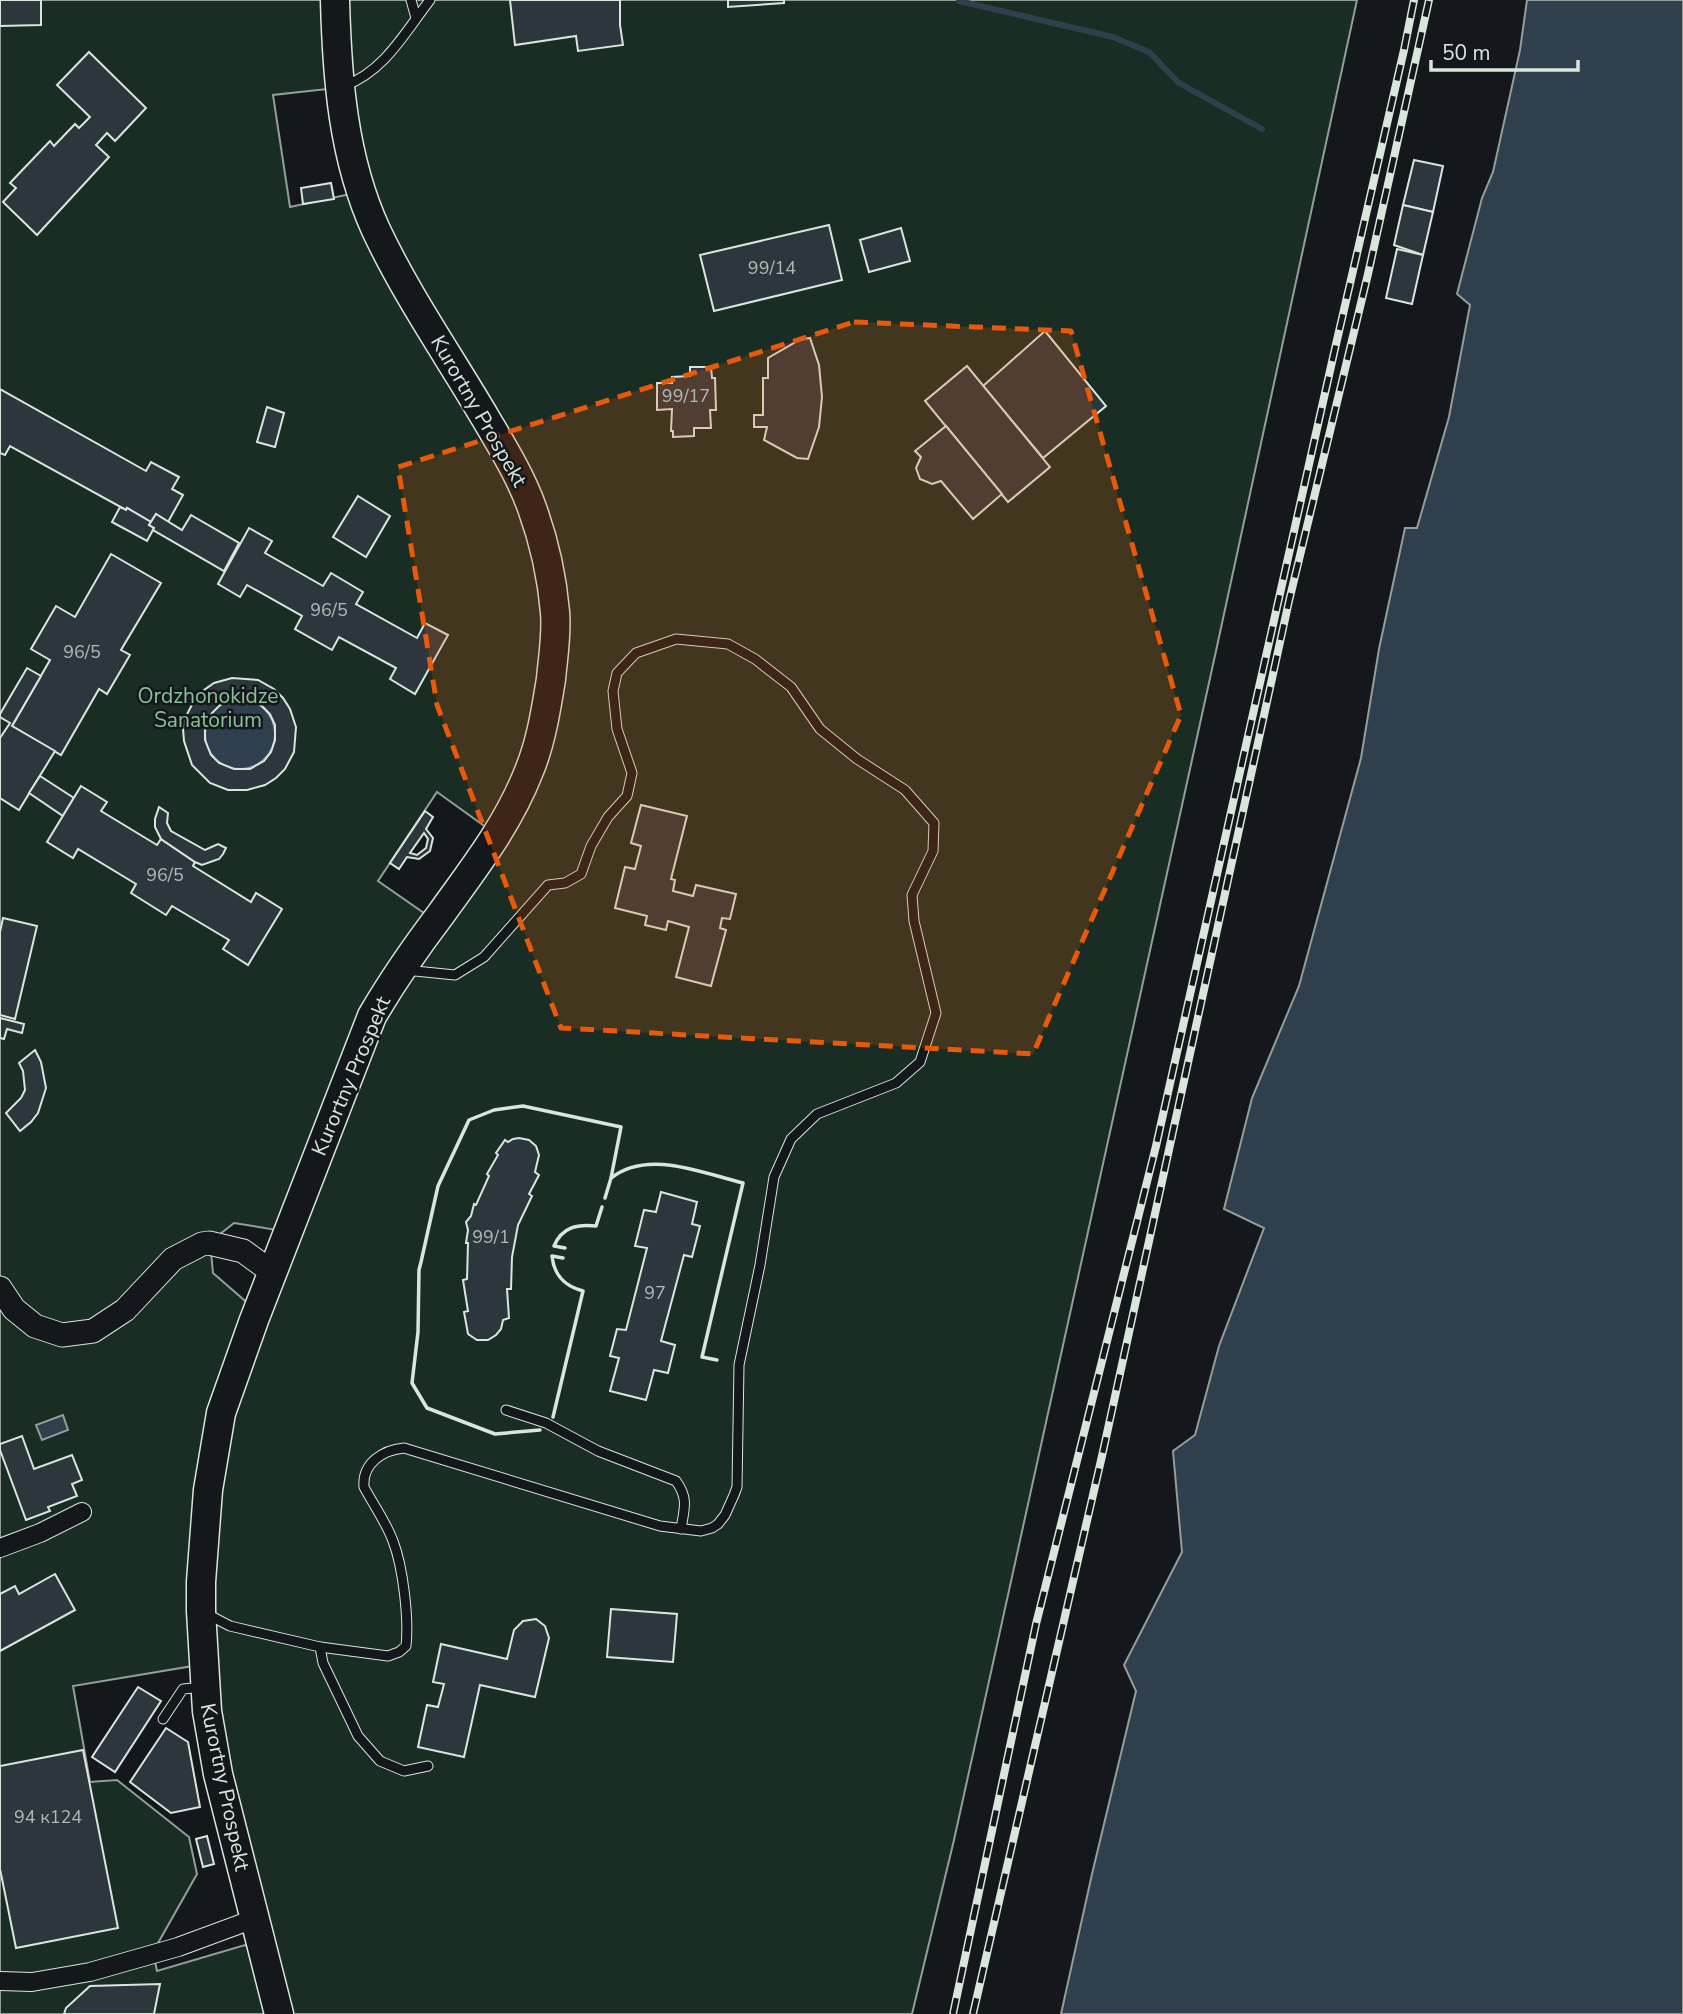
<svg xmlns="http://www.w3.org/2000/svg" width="1683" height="2014" font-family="'Nunito Sans',sans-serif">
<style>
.green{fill:#1a2d24;stroke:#939e99;stroke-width:2;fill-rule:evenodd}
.water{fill:#2f3f4d;stroke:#939e99;stroke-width:2}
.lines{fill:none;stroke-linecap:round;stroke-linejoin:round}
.stream{stroke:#2f3f4d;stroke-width:6}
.building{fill:#2c363c;stroke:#d8e6dc;stroke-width:2;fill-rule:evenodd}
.service-casing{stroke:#d8e6dc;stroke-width:11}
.minor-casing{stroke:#d8e6dc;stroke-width:20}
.tertiary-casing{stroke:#d8e6dc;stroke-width:25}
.primary-casing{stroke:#d8e6dc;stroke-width:31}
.service{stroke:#14181c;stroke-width:9}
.minor{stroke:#14181c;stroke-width:18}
.tertiary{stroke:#14181c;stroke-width:23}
.primary{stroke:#14181c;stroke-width:28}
.rail-casing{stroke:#d8e6dc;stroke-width:8}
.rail{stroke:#14181c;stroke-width:5;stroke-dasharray:16;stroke-linecap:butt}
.wall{stroke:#d8e6dc;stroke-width:3.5}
.marked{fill:#e8590c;fill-opacity:0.2;stroke:#e8590c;stroke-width:5;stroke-dasharray:14 9;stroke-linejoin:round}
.labels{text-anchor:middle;stroke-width:5;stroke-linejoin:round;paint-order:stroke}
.number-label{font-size:18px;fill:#adbab4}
.street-label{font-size:21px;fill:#d8e6dc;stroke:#14181c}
.park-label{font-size:21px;fill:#8ac095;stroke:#14181c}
</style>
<rect width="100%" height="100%" fill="#14181c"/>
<path class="green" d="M 0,0 L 1357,0 L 1216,651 L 954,1840 L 912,2014 L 0,2014 ZM 336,88 L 355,193 L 290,207 L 273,95 ZM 437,792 L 494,833 L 437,922 L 378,881 ZM 234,1223 L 289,1232 L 259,1313 L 213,1273 L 210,1242 ZM 205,1664 L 263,1954 L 245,1945 L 157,1971 L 153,1952 L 197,1874 L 189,1837 L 117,1780 L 90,1782 L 73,1686 Z"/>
<g class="water">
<path d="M 1527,0 L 1683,0 L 1683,2014 L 1061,2014 L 1092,1874 L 1136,1691 L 1124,1665 L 1182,1552 L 1173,1451 L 1195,1435 L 1219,1346 L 1264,1228 L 1224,1209 L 1252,1098 L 1299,986 L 1361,758 L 1379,649 L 1405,528 L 1417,528 L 1449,417 L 1470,305 L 1457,294 L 1482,198 L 1493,172 L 1520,50 Z"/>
<circle cx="240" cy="734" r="35"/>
<path d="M 63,1415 L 68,1430 L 42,1440 L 36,1425 Z"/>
</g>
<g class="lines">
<path class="stream" d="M 959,1 L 1113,37 L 1149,52 L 1179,83 L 1262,129"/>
</g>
<g class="building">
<path d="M 0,0 L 41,0 L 41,25 L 0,26 Z"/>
<path d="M 510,0 L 620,0 L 620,25 L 623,45 L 578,51 L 576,36 L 515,45 Z"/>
<path d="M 728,0 L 784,0 L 784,3 L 728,7 Z"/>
<path d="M 89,52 L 146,108 L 115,141 L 107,133 L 96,145 L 109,157 L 37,235 L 3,202 L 16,188 L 10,183 L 50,141 L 54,146 L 75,124 L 79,128 L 90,117 L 57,85 Z"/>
<path d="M 1414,160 L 1443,166 L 1433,212 L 1403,205 Z"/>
<path d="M 331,183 L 334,199 L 303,204 L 301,188 Z"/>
<path d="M 1403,205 L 1433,212 L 1423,255 L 1394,245 Z"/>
<path d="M 829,225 L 842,280 L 714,311 L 700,255 Z"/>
<path d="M 901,228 L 910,261 L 869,272 L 860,240 Z"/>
<path d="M 1397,249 L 1423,255 L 1412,304 L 1386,298 Z"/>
<path d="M 1045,331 L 1106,406 L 1043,458 L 983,386 Z"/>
<path d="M 810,338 L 819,365 L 822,397 L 819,427 L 808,459 L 797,458 L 764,440 L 767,427 L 754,427 L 754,415 L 763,415 L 763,378 L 768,378 L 768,358 L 801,339 Z"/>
<path d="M 967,366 L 1050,467 L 1008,502 L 925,401 Z"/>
<path d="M 690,367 L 711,367 L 712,378 L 715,378 L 716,410 L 710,410 L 711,428 L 694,428 L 694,436 L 673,437 L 673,431 L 671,431 L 672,409 L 657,410 L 657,383 L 672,383 L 672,377 L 690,376 Z"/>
<path d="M 0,389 L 146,471 L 151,462 L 179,477 L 172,489 L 183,495 L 168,522 L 156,514 L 151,522 L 127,508 L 126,510 L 10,446 L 5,455 L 0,453 Z"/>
<path d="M 267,407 L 284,413 L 275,447 L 257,442 Z"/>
<path d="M 946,426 L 1002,494 L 973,519 L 941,481 L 932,484 L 920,479 L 916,468 L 921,457 L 915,451 Z"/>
<path d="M 358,496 L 390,516 L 366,557 L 333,537 Z"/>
<path d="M 120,507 L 126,510 L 127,508 L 151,522 L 149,525 L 154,528 L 147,541 L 112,522 Z"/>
<path d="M 156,514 L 182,530 L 191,515 L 239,543 L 224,571 L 153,530 L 154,528 L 149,525 Z"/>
<path d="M 249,528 L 272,541 L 265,553 L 323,586 L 331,573 L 363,592 L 356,604 L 417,638 L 425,623 L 448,635 L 415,694 L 390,679 L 396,668 L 339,637 L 332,650 L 295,629 L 302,616 L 247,585 L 240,597 L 218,584 Z"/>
<path d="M 111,554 L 161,583 L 121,650 L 130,655 L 107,694 L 99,689 L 61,755 L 12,726 L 50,660 L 31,649 L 56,606 L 75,617 Z"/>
<path d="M 27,668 L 41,676 L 12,726 L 55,751 L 19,810 L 0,798 L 0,738 L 10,723 L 0,717 L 0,714 Z"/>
<path d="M 232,678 L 258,680 L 274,689 L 283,698 L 290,709 L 296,727 L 294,752 L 285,769 L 276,778 L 265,785 L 247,790 L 228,790 L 210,783 L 192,765 L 184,741 L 183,729 L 186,716 L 195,699 L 204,690 L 214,683 ZM 235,699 L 250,700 L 261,705 L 270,714 L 275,725 L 275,740 L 271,752 L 264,761 L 250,769 L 234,769 L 219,763 L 211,755 L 205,740 L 205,728 L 212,713 L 220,705 Z"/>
<path d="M 40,776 L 74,798 L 63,816 L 29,793 Z"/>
<path d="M 81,786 L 107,802 L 101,811 L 157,845 L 161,839 L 195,862 L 193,866 L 251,902 L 256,893 L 282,909 L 248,965 L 223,949 L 229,940 L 172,906 L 166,915 L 131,893 L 136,884 L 78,849 L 73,858 L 47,842 Z"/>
<path d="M 641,805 L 687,816 L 671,879 L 675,880 L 673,891 L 693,896 L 696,885 L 736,894 L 730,919 L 722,918 L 720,928 L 726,930 L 711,986 L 676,977 L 689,927 L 668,921 L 666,930 L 645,925 L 647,916 L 615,908 L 625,867 L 635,869 L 641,846 L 631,843 Z"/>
<path d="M 159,807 L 168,813 L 167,823 L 171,831 L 205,850 L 218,844 L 226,848 L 223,854 L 219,859 L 202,865 L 195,862 L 161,839 L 155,827 L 155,819 Z"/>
<path d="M 425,811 L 433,817 L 426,829 L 433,838 L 430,851 L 419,859 L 407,857 L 399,869 L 390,863 ZM 424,833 L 428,839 L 426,848 L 417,855 L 410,853 Z"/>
<path d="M 3,918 L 37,926 L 15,1019 L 0,1015 L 0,932 Z"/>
<path d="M 0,1018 L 24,1024 L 22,1033 L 7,1029 L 4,1039 L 0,1038 Z"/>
<path d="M 35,1050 L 41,1062 L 46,1088 L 38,1113 L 31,1122 L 20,1131 L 6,1113 L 21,1098 L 25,1090 L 23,1071 L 19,1063 Z"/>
<path d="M 519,1138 L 529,1140 L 536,1146 L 539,1155 L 535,1172 L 539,1175 L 529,1194 L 532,1196 L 518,1225 L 512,1257 L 511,1289 L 507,1289 L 509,1318 L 503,1320 L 501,1329 L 496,1335 L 488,1340 L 477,1340 L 468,1334 L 464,1312 L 468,1311 L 463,1280 L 467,1279 L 468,1243 L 466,1243 L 468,1230 L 466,1222 L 471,1216 L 474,1204 L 476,1205 L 489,1176 L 487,1174 L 498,1155 L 496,1153 L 505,1140 L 508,1142 L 513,1139 Z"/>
<path d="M 661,1192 L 697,1202 L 692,1224 L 700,1226 L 692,1257 L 684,1255 L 661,1341 L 675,1345 L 668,1373 L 654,1370 L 646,1400 L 610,1391 L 619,1358 L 610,1356 L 617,1329 L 626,1330 L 647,1248 L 635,1246 L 644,1210 L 656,1212 Z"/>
<path d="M 22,1436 L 34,1469 L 72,1455 L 82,1480 L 72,1484 L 77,1496 L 48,1507 L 50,1511 L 26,1520 L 0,1450 L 0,1444 Z"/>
<path d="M 55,1574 L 75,1610 L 0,1651 L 0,1594 L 15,1586 L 19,1594 Z"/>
<path d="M 611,1609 L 677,1614 L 673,1662 L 607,1657 Z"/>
<path d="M 536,1619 L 545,1626 L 549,1638 L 535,1697 L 480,1685 L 464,1757 L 418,1747 L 427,1705 L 438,1707 L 444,1684 L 433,1682 L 441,1644 L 507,1659 L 514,1630 L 523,1621 Z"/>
<path d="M 138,1687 L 161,1701 L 115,1772 L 92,1757 Z"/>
<path d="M 166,1728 L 188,1742 L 200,1807 L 171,1813 L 130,1782 Z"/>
<path d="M 83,1750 L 118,1928 L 16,1948 L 0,1869 L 0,1766 Z"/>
<path d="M 207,1836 L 214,1864 L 203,1867 L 196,1839 Z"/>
<path d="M 160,1984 L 154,2014 L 64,2014 L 66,2008 L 90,1986 Z"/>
</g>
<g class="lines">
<g class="service-casing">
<g id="service">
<path d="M 411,0 L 416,18"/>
<path d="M 344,86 C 385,71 405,32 430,0"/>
<path d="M 506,1410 L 546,1423 L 598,1451 L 676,1481 C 689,1499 684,1509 681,1529"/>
<path d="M 205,1613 L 230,1626 L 320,1647 L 323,1663 L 358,1736 L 380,1761 L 404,1771 L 428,1766"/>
<path d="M 320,1647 L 388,1656 L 399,1652 L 406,1646 C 409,1618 403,1567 393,1541 C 386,1522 373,1504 364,1487 C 362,1463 383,1450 404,1448 L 660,1526 L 701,1531 L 712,1528 L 718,1524 L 725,1515 L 734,1495 L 737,1487 L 739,1365 L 760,1265 L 774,1177 L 791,1139 L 817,1114 L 896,1083 L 920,1062 L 936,1013 L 914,921 L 912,895 L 933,851 L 934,823 L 905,790 L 857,759 L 820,729 L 791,687 L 755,659 L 728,644 L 676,639 L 636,653 L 617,673 L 613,691 L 617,729 L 632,773 L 627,796 L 608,817 L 591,846 L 581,874 L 565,883 L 548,885 L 484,957 L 455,975 L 405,970"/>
<path d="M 163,1719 L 183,1689 L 204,1687"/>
</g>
</g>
<g class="minor-casing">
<g id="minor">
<path d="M 0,1548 L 40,1533 L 82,1512"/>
<path d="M 0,1981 L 32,1982 L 90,1972 L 178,1947 L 254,1919"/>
</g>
</g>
<g class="tertiary-casing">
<path id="tertiary" d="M 0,1288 L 14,1309 L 35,1326 L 62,1335 L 93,1331 L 125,1310 L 173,1259 L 202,1244 L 209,1243 L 243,1251 L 273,1273"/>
</g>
<g class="primary-casing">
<path id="primary" d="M 279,2014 L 218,1774 L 207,1711 L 201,1611 L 201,1582 L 208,1490 L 221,1413 L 254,1320 L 372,1016 C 393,980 416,947 441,914 C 474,868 508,825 529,771 C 541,742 546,710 551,679 C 553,657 557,634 555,612 C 552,577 544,541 532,508 C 521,477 503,448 486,419 C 449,356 407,296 376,230 C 343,158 337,78 335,0"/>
</g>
<use href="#service" class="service"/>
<use href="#minor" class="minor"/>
<use href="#tertiary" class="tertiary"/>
<use href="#primary" class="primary"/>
<g class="rail-casing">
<g id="rail">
<path d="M 953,2014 L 1036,1624 L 1156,1146 L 1334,353 L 1404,50 L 1414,0"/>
<path d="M 973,2014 L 1102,1456 L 1289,601 L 1368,274 L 1429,0"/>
</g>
</g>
<use href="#rail" class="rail"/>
<g class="wall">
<path d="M 605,1198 L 611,1178 C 648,1149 702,1173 743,1183 L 702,1357 L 717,1360"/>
<path d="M 565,1248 L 554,1246 C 562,1227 577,1224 596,1226 L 602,1207"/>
<path d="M 553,1417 L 583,1291 C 565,1286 554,1276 552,1256 L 563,1258"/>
<path d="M 540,1430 L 495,1434 L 427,1408 L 412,1383 L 418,1332 L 419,1270 L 421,1262 L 438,1186 L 469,1120 L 494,1110 L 523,1106 L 621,1127 L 611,1178"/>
</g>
</g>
<path class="marked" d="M 854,322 L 1071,331 L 1181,715 L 1033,1054 L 561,1028 L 437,705 L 398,467 Z"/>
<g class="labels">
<g class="number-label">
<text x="772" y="274">99/14</text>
<text x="686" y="402">99/17</text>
<text x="329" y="616">96/5</text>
<text x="82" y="658">96/5</text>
<text x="165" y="881">96/5</text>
<text x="491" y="1243">99/1</text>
<text x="655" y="1299">97</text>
<text x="48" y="1823">94 к124</text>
</g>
<g class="street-label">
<text transform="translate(479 411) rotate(60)" y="7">Kurortny Prospekt</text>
<text transform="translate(351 1076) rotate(-67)" y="7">Kurortny Prospekt</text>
<text transform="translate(225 1787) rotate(78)" y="7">Kurortny Prospekt</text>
</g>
<g class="park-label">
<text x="208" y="703">Ordzhonokidze<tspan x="208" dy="24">Sanatorium</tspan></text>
</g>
</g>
<path d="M1431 60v10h147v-10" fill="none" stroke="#d8e6dc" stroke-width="3.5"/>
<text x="1442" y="60" font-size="21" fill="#d8e6dc" stroke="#14181c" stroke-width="5" paint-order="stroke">50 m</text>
</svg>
